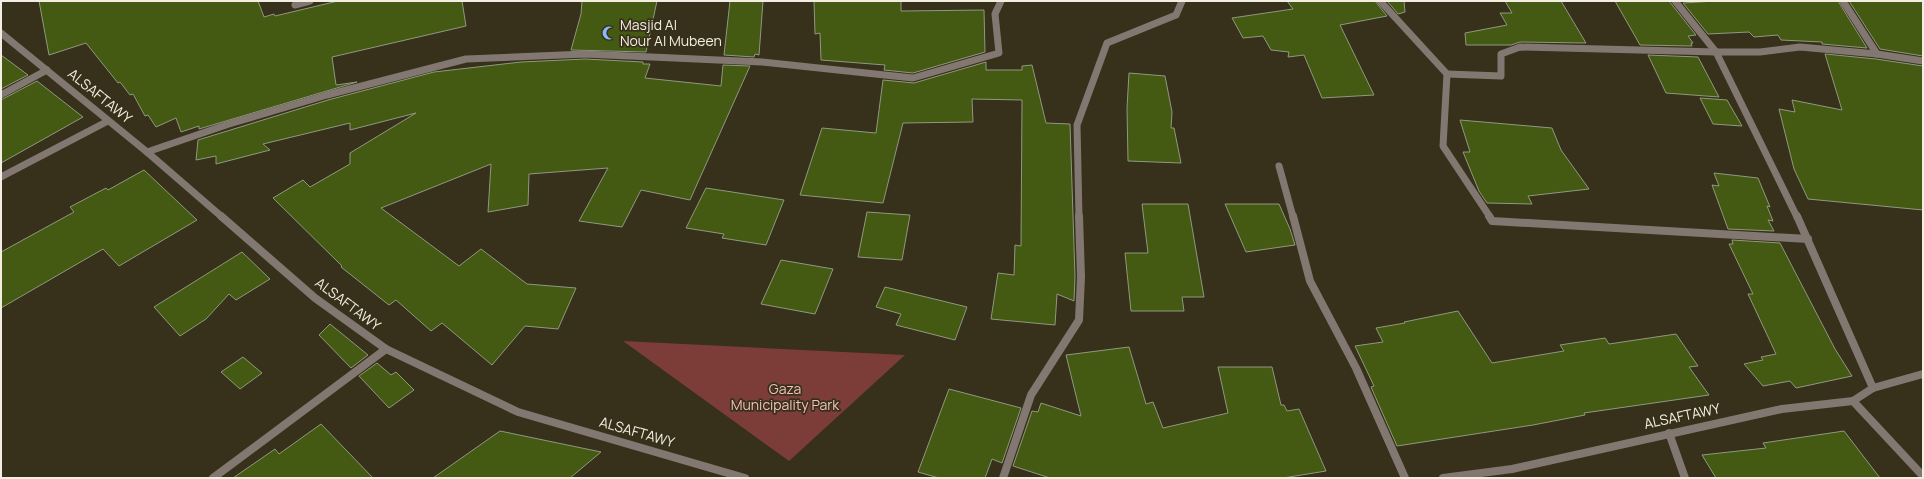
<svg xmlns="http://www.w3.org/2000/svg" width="1924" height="479" font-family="Manrope,sans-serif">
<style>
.green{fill:#7c3d39}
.building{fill:#445912;stroke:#8f9981}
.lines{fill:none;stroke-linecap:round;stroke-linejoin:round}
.service-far1{stroke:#827871;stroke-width:7}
.service{stroke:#827871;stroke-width:8}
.minor-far1{stroke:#827871;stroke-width:7}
.minor{stroke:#827871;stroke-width:8}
.labels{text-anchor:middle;stroke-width:3.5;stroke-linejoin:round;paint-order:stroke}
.poi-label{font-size:14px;fill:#f3eee1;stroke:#37301a;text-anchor:start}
.street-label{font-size:14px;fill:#f3eee1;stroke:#37301a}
.park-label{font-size:14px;fill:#f5c1bc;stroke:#37301a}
</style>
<rect width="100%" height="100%" fill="#37301a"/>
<path class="green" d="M 623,341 L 905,355 L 789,461 Z"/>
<g class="building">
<path d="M 39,1 L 258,1 L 264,17 L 274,14 L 275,16 L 338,1 L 462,1 L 466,26 L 332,57 L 336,85 L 357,82 L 199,129 L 199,126 L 181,132 L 176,118 L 156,127 L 148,115 L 145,116 L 133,94 L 130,95 L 120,82 L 118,83 L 86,43 L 49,55 Z"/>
<path d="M 582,1 L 657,1 L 646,52 L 571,50 L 581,14 Z"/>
<path d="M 730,1 L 763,1 L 759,55 L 755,54 L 754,57 L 724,55 Z"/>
<path d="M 814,1 L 901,1 L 901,11 L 984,10 L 985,52 L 913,73 L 884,70 L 885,65 L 821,60 L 820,33 L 815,34 Z"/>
<path d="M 1287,1 L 1375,1 L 1387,16 L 1340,25 L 1374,95 L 1322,98 L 1304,55 L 1288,57 L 1289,52 L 1271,50 L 1263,36 L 1243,38 L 1232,18 L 1293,9 Z"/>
<path d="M 1387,1 L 1404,1 L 1405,12 L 1398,14 Z"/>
<path d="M 1505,1 L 1561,1 L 1586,43 L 1520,42 L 1511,45 L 1466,45 L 1465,33 L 1507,25 L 1500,13 L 1512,13 Z"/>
<path d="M 1615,1 L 1669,1 L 1696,35 L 1688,36 L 1693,43 L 1691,43 L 1692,46 L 1640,45 Z"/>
<path d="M 1715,1 L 1838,1 L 1867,48 L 1822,44 L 1822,42 L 1781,40 L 1778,35 L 1754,37 L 1749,32 L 1708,34 L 1683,3 Z"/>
<path d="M 1849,1 L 1923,1 L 1923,56 L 1880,49 Z"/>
<path d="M 1825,54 L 1876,59 L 1923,66 L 1923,210 L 1808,199 L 1794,169 L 1779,109 L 1795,112 L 1792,100 L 1842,110 Z"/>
<path d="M 1,55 L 28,75 L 1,89 Z"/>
<path d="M 1648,55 L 1698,57 L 1719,97 L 1666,93 Z"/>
<path d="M 585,59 L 643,62 L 643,64 L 650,64 L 645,78 L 721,86 L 723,65 L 750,66 L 690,200 L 641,190 L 622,227 L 579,221 L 608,168 L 529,174 L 528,205 L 488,212 L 491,164 L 381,208 L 459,266 L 481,249 L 527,284 L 576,288 L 558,329 L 525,326 L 492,365 L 442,323 L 431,331 L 396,300 L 389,305 L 341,267 L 342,266 L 273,198 L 303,180 L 310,187 L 350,164 L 350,153 L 416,113 L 350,130 L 350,123 L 263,144 L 270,150 L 216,164 L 216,156 L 196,160 L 198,140 L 328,100 L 434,72 L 521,62 Z"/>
<path d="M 986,62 L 986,70 L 1022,70 L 1022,66 L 1032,65 L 1046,123 L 1070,124 L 1075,277 L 1074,301 L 1057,294 L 1055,325 L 991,319 L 998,273 L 1014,275 L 1015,245 L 1021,246 L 1022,100 L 972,99 L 973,122 L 903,123 L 883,203 L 800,195 L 822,128 L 876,133 L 883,80 L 914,83 Z"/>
<path d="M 1129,73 L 1165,76 L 1172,112 L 1171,128 L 1174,128 L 1181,163 L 1128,161 L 1127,108 Z"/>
<path d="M 37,81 L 83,117 L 1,163 L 1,100 Z"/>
<path d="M 1700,98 L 1727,100 L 1742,126 L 1713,124 Z"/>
<path d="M 1460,120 L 1552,128 L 1561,150 L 1589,189 L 1528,196 L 1532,204 L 1487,203 L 1479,191 L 1463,152 L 1470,152 Z"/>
<path d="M 144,170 L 197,220 L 119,266 L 103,249 L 1,308 L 1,252 L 74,212 L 70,207 L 106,188 L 108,190 Z"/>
<path d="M 1714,173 L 1758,178 L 1770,207 L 1767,206 L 1773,221 L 1768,220 L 1774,231 L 1728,229 L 1712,185 L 1719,186 Z"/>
<path d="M 706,188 L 784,200 L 766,245 L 722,238 L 724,234 L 686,228 Z"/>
<path d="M 1142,204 L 1188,204 L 1204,297 L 1182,297 L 1184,311 L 1131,311 L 1125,253 L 1148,253 Z"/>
<path d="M 1225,204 L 1279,204 L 1290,229 L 1295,245 L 1246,252 Z"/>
<path d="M 867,212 L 910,215 L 902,260 L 858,257 Z"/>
<path d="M 1732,240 L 1780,243 L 1835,349 L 1852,376 L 1796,388 L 1790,381 L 1763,386 L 1744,364 L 1763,360 L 1761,357 L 1776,354 L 1748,294 L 1753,294 L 1729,244 L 1733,244 Z"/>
<path d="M 242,252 L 270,279 L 236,300 L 229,294 L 206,319 L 180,336 L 154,307 Z"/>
<path d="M 781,260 L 833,269 L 815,314 L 761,304 Z"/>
<path d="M 885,287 L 967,307 L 955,340 L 896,325 L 901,314 L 876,307 Z"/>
<path d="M 1458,311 L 1492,363 L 1564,351 L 1560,345 L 1605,338 L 1609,344 L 1676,334 L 1698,366 L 1689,367 L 1709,395 L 1584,413 L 1585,415 L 1533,425 L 1397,446 L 1371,387 L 1374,386 L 1355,346 L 1383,342 L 1376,328 L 1405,323 L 1404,322 Z"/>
<path d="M 330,324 L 368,355 L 351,368 L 319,335 Z"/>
<path d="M 1129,347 L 1146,404 L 1153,402 L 1163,428 L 1228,413 L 1218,367 L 1272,367 L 1281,405 L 1284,405 L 1287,411 L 1299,409 L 1326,471 L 1283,478 L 1050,478 L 1013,466 L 1032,411 L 1038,412 L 1041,403 L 1081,416 L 1066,355 Z"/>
<path d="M 243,357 L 262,373 L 240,389 L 221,372 Z"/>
<path d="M 377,363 L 391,375 L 396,372 L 414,390 L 389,408 L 359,376 Z"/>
<path d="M 949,389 L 1021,408 L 1002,463 L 992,459 L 985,478 L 939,478 L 918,472 Z"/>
<path d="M 321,424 L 373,478 L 233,478 L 275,449 L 279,454 Z"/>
<path d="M 500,431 L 601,452 L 570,478 L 433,478 Z"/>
<path d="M 1844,431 L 1880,478 L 1716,478 L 1702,455 L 1766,448 L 1763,443 Z"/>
</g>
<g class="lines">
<g class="service-far1">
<path d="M 1447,74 L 1501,76 L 1501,54 L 1520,47 L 1716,52"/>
<path d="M 1,95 L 47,70"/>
<path d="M 1279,166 L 1293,217"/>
<path d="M 1,177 L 108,121"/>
</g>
<g class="service">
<path d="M 1293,216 L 1310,281 L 1356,368 L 1405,478"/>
<path d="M 1669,433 L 1685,478"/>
<path d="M 213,478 L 386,349"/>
</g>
<g class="minor-far1">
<path d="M 1380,1 L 1447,74 L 1443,146 L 1490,217"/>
<path d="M 1675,1 L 1716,52"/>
<path d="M 1843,1 L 1877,54"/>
<path d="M 295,5 L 310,1"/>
<path d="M 1,33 L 147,152 L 222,217"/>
<path d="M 147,152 L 229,124 L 327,95 L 466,59 L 585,54 L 762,62 L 913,78 L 999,53 L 995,14 L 1001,1"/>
<path d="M 1079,217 L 1077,125 L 1107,43 L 1176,15 L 1182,1"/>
<path d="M 1797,217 L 1716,52 L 1760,52 L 1800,47 L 1877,54 L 1923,61"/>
</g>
<g class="minor">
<path d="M 221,216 L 315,298 L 386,349 L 518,412 L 745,478"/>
<path d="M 1489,216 L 1492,221 L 1808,239"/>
<path d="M 1797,216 L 1873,388"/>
<path d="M 1853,401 L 1923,476"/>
<path d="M 1003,478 L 1031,395 L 1079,320 L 1081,277 L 1079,216"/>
<path d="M 1443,478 L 1512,469 L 1782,409 L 1853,401 L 1873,388 L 1923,374"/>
</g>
</g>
<defs>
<g id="mosque-bare" transform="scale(1.08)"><path d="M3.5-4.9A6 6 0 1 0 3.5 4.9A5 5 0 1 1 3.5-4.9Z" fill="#8bb9fc" stroke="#37301a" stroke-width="2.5" paint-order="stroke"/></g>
</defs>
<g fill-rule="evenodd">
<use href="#mosque-bare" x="609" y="33"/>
</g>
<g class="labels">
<g class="poi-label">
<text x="620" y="30">Masjid Al<tspan x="620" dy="16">Nour Al Mubeen</tspan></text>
</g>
<g class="street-label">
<text transform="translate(100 96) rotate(39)" y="5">ALSAFTAWY</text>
<text transform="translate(348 304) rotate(37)" y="5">ALSAFTAWY</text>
<text transform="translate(1682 416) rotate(-12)" y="5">ALSAFTAWY</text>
<text transform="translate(637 432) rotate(16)" y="5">ALSAFTAWY</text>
</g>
<g class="park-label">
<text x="785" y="394">Gaza<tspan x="785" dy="16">Municipality Park</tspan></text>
</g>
</g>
<rect width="1924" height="479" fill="none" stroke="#f3eee1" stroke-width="4"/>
</svg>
